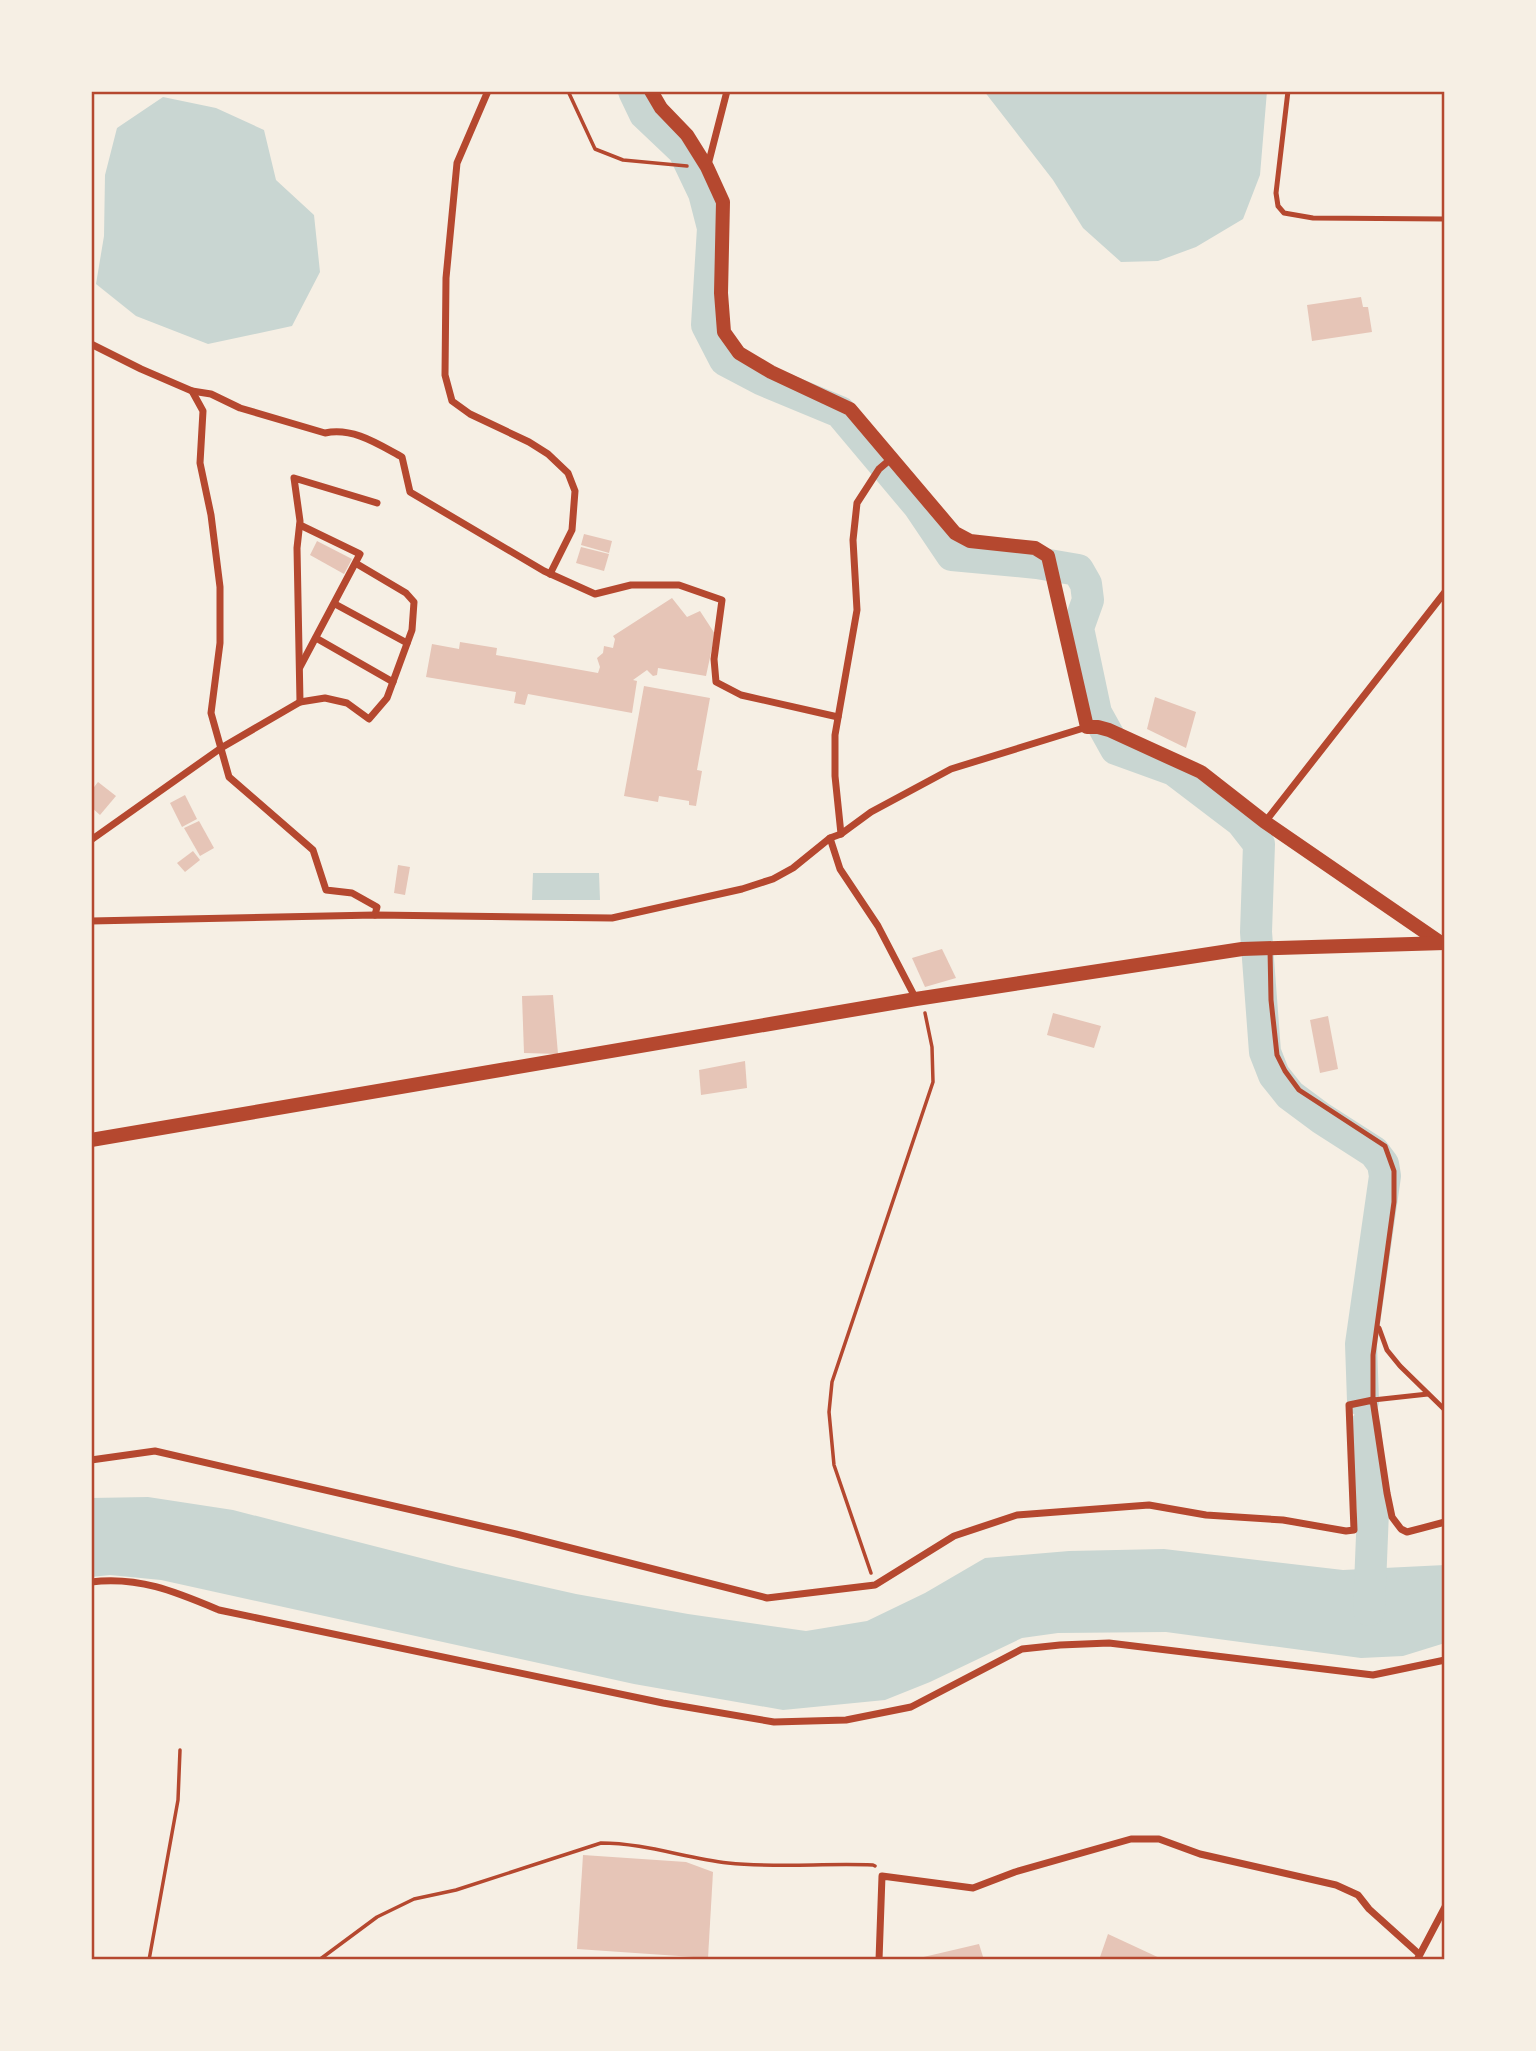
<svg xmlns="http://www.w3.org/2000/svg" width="1536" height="2051" font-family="Quicksand,sans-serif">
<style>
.water{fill:#c9d6d2}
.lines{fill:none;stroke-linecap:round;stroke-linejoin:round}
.river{stroke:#c9d6d2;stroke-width:32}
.building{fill:#e6c5b7}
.path{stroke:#b5482f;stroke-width:3.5}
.service{stroke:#b5482f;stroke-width:5}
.minor{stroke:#b5482f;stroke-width:7}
.secondary{stroke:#b5482f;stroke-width:14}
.neatline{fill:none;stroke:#b5482f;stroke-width:2.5}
</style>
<rect width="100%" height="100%" fill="#f6efe4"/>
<g class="water">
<path d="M 984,91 L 1267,91 L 1260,175 L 1243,219 L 1196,247 L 1158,261 L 1121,262 L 1083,228 L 1053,180 Z"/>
<path d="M 163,97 L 216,108 L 264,130 L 276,180 L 314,215 L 320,272 L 292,326 L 208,344 L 136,316 L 96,284 L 104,236 L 105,175 L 117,128 Z"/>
<path d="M 533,873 L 599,873 L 600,900 L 532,900 Z"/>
<path d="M 148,1497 L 233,1510 L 456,1567 L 576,1594 L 688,1614 L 806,1631 L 867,1621 L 925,1593 L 985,1558 L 1069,1551 L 1164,1549 L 1343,1570 L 1445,1565 L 1445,1643 L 1403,1656 L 1361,1658 L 1166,1632 L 1058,1633 L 1022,1638 L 930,1682 L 885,1700 L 783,1710 L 634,1684 L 161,1580 L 110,1575 L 91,1577 L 91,1498 Z"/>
</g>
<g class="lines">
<g class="river">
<path d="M 634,91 L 645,114 L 684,151 L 704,193 L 713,228 L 707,325 L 725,360 L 763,380 L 840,412 L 919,506 L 952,555 L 1037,563 L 1078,570 L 1086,584 L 1088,600 L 1078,628 L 1096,713 L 1116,749 L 1174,770 L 1241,821 L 1259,844 L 1256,932 L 1265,1052 L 1274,1075 L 1290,1095 L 1321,1118 L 1374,1152 L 1383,1164 L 1385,1176 L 1361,1344 L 1363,1401"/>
<path d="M 1365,1427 L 1373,1511 L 1369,1610"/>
</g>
</g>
<g class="building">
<path d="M 1361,297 L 1363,307 L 1368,307 L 1372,332 L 1312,341 L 1307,305 Z"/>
<path d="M 584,534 L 612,541 L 609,553 L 581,545 Z"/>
<path d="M 317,541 L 352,559 L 344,574 L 310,555 Z"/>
<path d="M 581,547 L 609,554 L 604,571 L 576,563 Z"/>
<path d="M 672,598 L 687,617 L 700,611 L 715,634 L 706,676 L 658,668 L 657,675 L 653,676 L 647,670 L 633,680 L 637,681 L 632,713 L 528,694 L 525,705 L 514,703 L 516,692 L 426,677 L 432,644 L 459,649 L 460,642 L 497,648 L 496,655 L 598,673 L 600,667 L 597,658 L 603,653 L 604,646 L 613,648 L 615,639 L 613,636 Z"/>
<path d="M 644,686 L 710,698 L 697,770 L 702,771 L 696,806 L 689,805 L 689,801 L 659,796 L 658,802 L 624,796 Z"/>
<path d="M 1155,697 L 1196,712 L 1186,748 L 1147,729 Z"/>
<path d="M 98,782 L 116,796 L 100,815 L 91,807 L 91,791 Z"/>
<path d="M 185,795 L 197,819 L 182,827 L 170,803 Z"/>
<path d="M 199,821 L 214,848 L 200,856 L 184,828 Z"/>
<path d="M 193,851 L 200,860 L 185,872 L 177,863 Z"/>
<path d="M 398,865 L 410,867 L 405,895 L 394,893 Z"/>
<path d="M 942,949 L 956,978 L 925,987 L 912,958 Z"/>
<path d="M 553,995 L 558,1054 L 524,1053 L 522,996 Z"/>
<path d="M 1053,1013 L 1101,1026 L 1094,1048 L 1047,1035 Z"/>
<path d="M 1328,1016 L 1338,1069 L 1320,1073 L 1310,1020 Z"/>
<path d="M 745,1061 L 747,1088 L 701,1095 L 699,1070 Z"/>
<path d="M 583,1855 L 686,1862 L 713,1872 L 708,1958 L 577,1949 Z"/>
<path d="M 1108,1934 L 1164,1960 L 1099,1960 Z"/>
<path d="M 979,1944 L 984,1960 L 915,1960 L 915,1959 Z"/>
</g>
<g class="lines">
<g class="path">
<path d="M 568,91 L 595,149 L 623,160 L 687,166"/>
<path d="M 871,1573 L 834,1465 L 829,1412 L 832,1382 L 933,1082 L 932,1047 L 925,1013"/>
<path d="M 149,1960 L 178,1800 L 180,1750"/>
<path d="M 319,1960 L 377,1917 L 414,1899 L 456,1890 L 601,1843 C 644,1843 685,1858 728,1863 C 776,1868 825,1863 873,1865 L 875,1866"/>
</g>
<g class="service">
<path d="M 1288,91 L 1276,193 L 1278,206 L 1284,213 L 1313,218 L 1445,219"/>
<path d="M 1270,949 L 1271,1000 L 1277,1055 L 1285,1071 L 1299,1090 L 1385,1146 L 1394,1171 L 1394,1202 L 1373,1355 L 1373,1400 L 1428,1394"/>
<path d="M 1379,1328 L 1387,1350 L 1400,1366 L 1445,1410"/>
</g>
<g class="minor">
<path d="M 488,91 L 457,163 L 446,278 L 445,375 L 452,401 L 470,414 L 529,442 L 548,454 L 568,473 L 575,491 L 572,530 L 550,574"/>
<path d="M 708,165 L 727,91"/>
<path d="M 91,344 L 141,369 L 192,391 L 203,411 L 200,463 L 211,515 L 220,587 L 220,643 L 211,713 L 229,777 L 313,850 L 326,890 L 352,893 L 377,907 L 375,915"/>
<path d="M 192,391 L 211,394 L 240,408 L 325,433 C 353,427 378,444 402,457 L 410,492 L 544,571 L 595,594 L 631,585 L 679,585 L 722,600 L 714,659 L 716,682 L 741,695 L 838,717"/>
<path d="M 335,604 L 407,643"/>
<path d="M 316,638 L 393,682"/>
<path d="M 300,667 L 360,554 L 300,525"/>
<path d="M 300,702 L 297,548 L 300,521 L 294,478 L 377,503"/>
<path d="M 1265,822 L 1445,592"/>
<path d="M 841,834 L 835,776 L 835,735 L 857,610 L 853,540 L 857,503 L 879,469 L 892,458"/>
<path d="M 830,838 L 840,869 L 878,926 L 916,999"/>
<path d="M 91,840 L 221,748 L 300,702 L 325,698 L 347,703 L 369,719 L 387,698 L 412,630 L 414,602 L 406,593 L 357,564"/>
<path d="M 91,921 L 375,915 L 612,918 L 742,889 L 773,879 L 793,868 L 830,838 L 841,834 L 871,812 L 951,769 L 1087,727"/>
<path d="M 91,1460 L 155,1451 L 516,1534 L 767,1598 L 875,1585 L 954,1536 L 1017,1515 L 1149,1505 L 1206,1515 L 1283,1520 L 1346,1531 L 1354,1530 L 1349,1405 L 1373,1400 L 1387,1493 L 1392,1517 L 1401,1529 L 1407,1532 L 1445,1522"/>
<path d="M 91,1582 C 139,1576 176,1592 219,1610 L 663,1703 L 774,1722 L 846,1720 L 911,1707 L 1022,1649 L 1060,1645 L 1109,1643 L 1373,1675 L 1445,1660"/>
<path d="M 879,1960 L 882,1876 L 973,1888 L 1015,1872 L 1131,1839 L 1159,1839 L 1200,1854 L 1336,1885 L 1358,1895 L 1369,1909 L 1419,1954"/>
<path d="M 1417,1960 L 1445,1907"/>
</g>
<g class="secondary">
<path d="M 651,91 L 661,108 L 687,135 L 707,167 L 723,202 L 721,293 L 724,332 L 739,353 L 771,372 L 850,409 L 955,533 L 970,541 L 1035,548 L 1048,556 L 1087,727 L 1098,727 L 1109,730 L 1201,772 L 1265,822 L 1441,943"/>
<path d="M 91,1140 L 916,999 L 1242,949 L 1445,943"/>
</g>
</g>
<rect width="1536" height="2051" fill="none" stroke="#f6efe4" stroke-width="186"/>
<rect x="93" y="93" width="1350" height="1865" class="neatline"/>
</svg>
